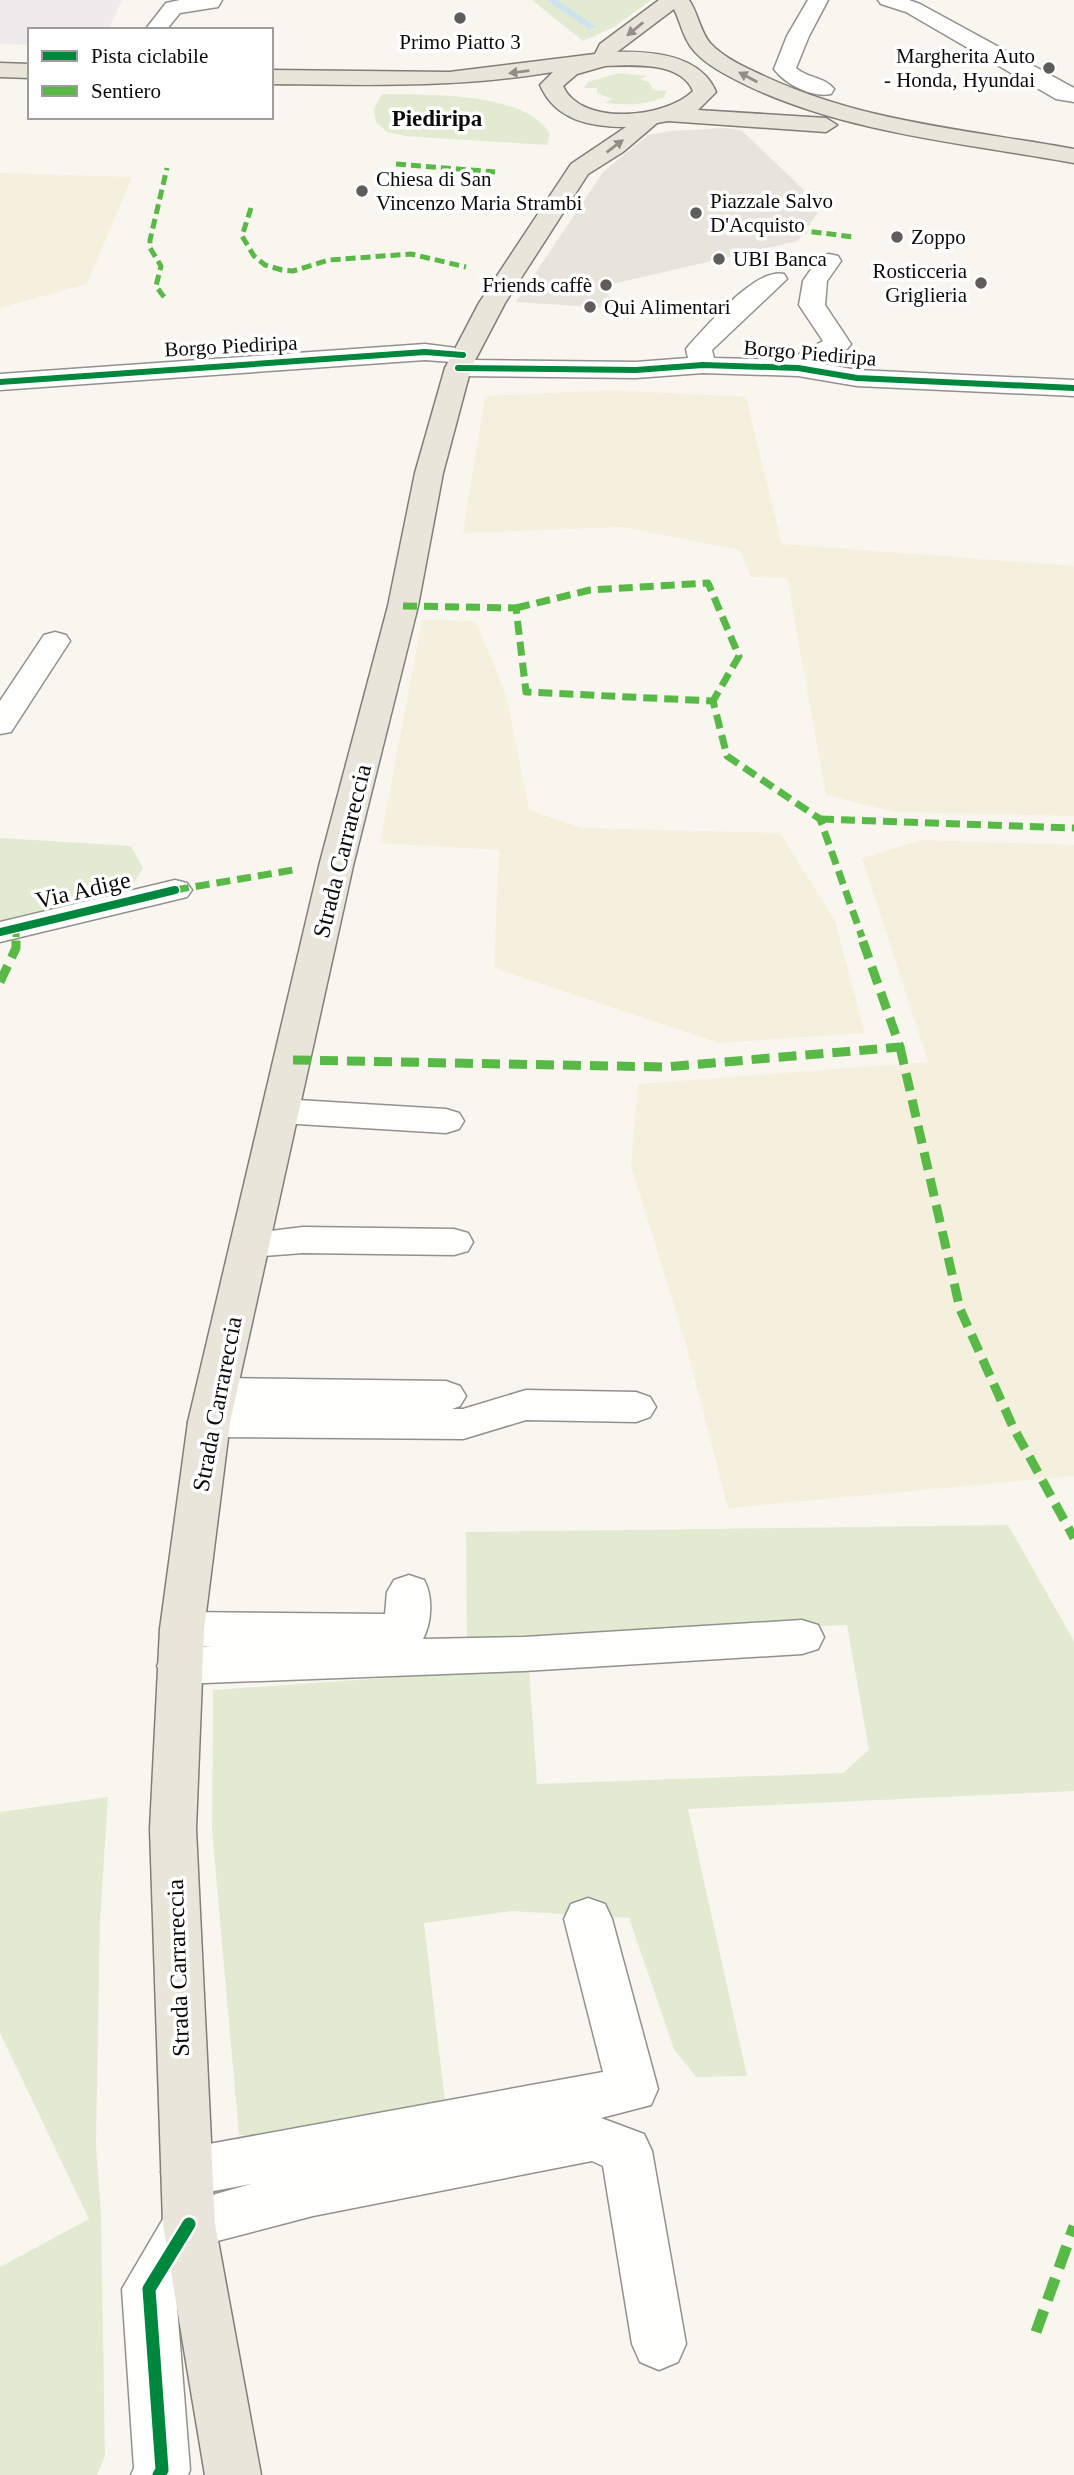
<svg xmlns="http://www.w3.org/2000/svg" width="1074" height="2475" font-family="'Times New Roman',serif">
<style>
.industrial{fill:#efeaec}
.farmland{fill:#f4f0dd}
.green{fill:#e2ebd1}
.plaza{fill:#e8e4dc}
.lines{fill:none;stroke-linecap:round;stroke-linejoin:round}
.stream{fill:#cae3ee;fill-rule:evenodd}
.minor-casing{stroke:#92918e;stroke-width:3}
.major-casing{stroke:#7f7e7b;stroke-width:3}
.minor{fill:#fefefd;fill-rule:evenodd}
.major{fill:#e9e5da;fill-rule:evenodd}
.quiet-far3{stroke:#58b947;stroke-width:5;stroke-dasharray:10 5;stroke-linecap:butt}
.quiet-far2{stroke:#58b947;stroke-width:7;stroke-dasharray:14 7;stroke-linecap:butt}
.quiet-far1{stroke:#58b947;stroke-width:9;stroke-dasharray:18 9;stroke-linecap:butt}
.quiet{stroke:#58b947;stroke-width:11;stroke-dasharray:23 11;stroke-linecap:butt}
.cycleway-far2-casing{stroke:#fff;stroke-width:9}
.cycleway-far1-casing{stroke:#fff;stroke-width:11}
.cycleway-casing{stroke:#fff;stroke-width:18}
.cycleway-far2{stroke:#00873e;stroke-width:6}
.cycleway-far1{stroke:#00873e;stroke-width:8}
.cycleway{stroke:#00873e;stroke-width:13}
.oneway{fill:#908e87}
.poi-dot{fill:#5e5d5b;stroke:#fff;stroke-width:2.5}
.labels{text-anchor:middle;stroke-width:7;stroke-linejoin:round;paint-order:stroke}
.far-poi-label{font-size:21px;fill:#0b0b0b;stroke:#fff;text-anchor:start}
.far-street-label{font-size:21px;fill:#0b0b0b;stroke:#fff}
.far-quarter-label{font-size:23px;font-weight:bold;fill:#0b0b0b;stroke:#fff}
.street-label{font-size:24px;fill:#0b0b0b;stroke:#fff}
</style>
<rect width="100%" height="100%" fill="#f9f6ef"/>
<path class="industrial" d="M 0,0 L 122,0 L 108,30 L 30,30 L 30,45 L 0,44 Z"/>
<g class="farmland">
<path d="M 0,173 L 132,177 L 87,284 L 0,308 Z"/>
<path d="M 613,390 L 746,397 L 782,544 L 1074,566 L 1074,816 L 894,812 L 826,795 L 787,578 L 751,577 L 740,550 L 623,527 L 463,533 L 485,396 Z"/>
<path d="M 422,620 L 475,621 L 506,694 L 529,810 L 582,828 L 780,833 L 835,921 L 865,1033 L 719,1043 L 494,968 L 499,850 L 380,843 Z"/>
<path d="M 922,840 L 1074,845 L 1074,1476 L 728,1508 L 686,1345 L 631,1166 L 638,1084 L 928,1062 L 862,858 Z"/>
</g>
<g class="green">
<path d="M 532,0 L 651,0 L 614,27 L 583,41 Z"/>
<path d="M 619,73 L 647,76 L 640,79 L 649,82 L 653,90 L 667,91 L 664,97 C 644,106 625,105 604,103 L 612,99 L 597,93 L 597,88 L 584,88 L 588,82 Z"/>
<path d="M 382,94 C 427,95 525,91 550,134 L 547,145 L 405,136 L 387,132 L 376,122 L 374,109 Z"/>
<path d="M 0,838 L 131,846 L 143,868 L 130,889 L 0,922 Z"/>
<path d="M 1008,1525 L 1074,1641 L 1074,1791 L 688,1809 L 747,2076 L 696,2077 L 674,2049 L 629,1918 L 511,1911 L 424,1923 L 446,2110 L 291,2136 L 239,2135 L 212,1830 L 213,1690 L 529,1668 L 537,1784 L 843,1773 L 869,1750 L 847,1625 L 467,1640 L 466,1532 Z"/>
<path d="M 108,1797 L 100,1921 L 96,2145 L 101,2215 L 105,2456 L 97,2475 L 0,2475 L 0,2267 L 89,2219 L 0,2033 L 0,1812 Z"/>
</g>
<path class="plaza" d="M 724,128 L 741,130 L 822,207 L 798,241 L 599,287 L 617,302 L 632,303 L 607,308 L 516,302 L 603,172 L 648,135 L 670,131 Z"/>
<g class="lines">
<path class="stream" d="M 547,0 L 557,0 L 596,27 L 589,29 Z"/>
<g class="minor-casing">
<g id="minor">
<path d="M 180,0 L 222,0 L 218,7 L 180,13 L 166,30 L 145,30 L 166,3 Z"/>
<path d="M 808,0 L 828,0 L 809,36 L 796,68 C 807,78 825,77 834,89 L 831,94 C 812,98 785,84 774,69 L 787,36 Z"/>
<path d="M 878,0 L 909,0 L 920,4 L 1074,88 L 1074,102 L 1056,99 L 906,12 L 881,4 Z"/>
<path d="M 829,254 L 838,256 L 841,261 L 827,281 L 825,305 L 851,344 L 847,349 L 818,363 L 857,370 L 1074,380 L 1074,396 L 857,386 L 798,376 L 703,373 L 636,378 L 458,376 L 449,374 L 445,368 L 451,362 L 425,360 L 0,390 L 0,374 L 425,344 L 472,350 L 476,355 L 472,360 L 636,362 L 688,358 L 686,349 L 690,344 C 709,324 756,267 784,274 L 787,279 L 712,350 L 714,358 L 788,360 L 823,341 L 799,305 L 803,281 L 820,256 Z"/>
<path d="M 55,632 L 66,635 L 70,641 L 11,732 L 0,734 L 0,701 L 44,635 Z"/>
<path d="M 175,880 L 187,883 L 192,890 L 187,897 L 0,942 L 0,922 Z"/>
<path d="M 281,1099 L 446,1109 L 459,1113 L 464,1121 L 459,1129 L 446,1133 L 281,1123 L 268,1119 L 263,1111 L 268,1103 Z"/>
<path d="M 303,1227 L 454,1229 L 468,1233 L 473,1242 L 468,1251 L 454,1255 L 303,1253 L 251,1257 L 237,1253 L 232,1244 L 237,1235 Z"/>
<path d="M 216,1378 L 446,1381 L 460,1386 L 466,1396 L 460,1406 L 452,1409 L 463,1409 L 526,1390 L 636,1392 L 650,1397 L 656,1407 L 650,1417 L 636,1422 L 526,1420 L 463,1439 L 209,1437 L 194,1433 L 188,1422 L 194,1411 L 214,1407 L 202,1403 L 196,1393 L 202,1383 Z"/>
<path d="M 409,1575 L 424,1580 C 433,1596 432,1622 423,1639 L 524,1637 L 802,1620 L 818,1625 L 824,1637 L 818,1649 L 802,1654 L 524,1671 L 179,1684 L 163,1678 L 157,1666 L 163,1654 L 179,1648 L 212,1646 L 182,1646 L 166,1641 L 160,1629 L 166,1617 L 182,1612 L 385,1614 L 387,1592 L 394,1580 Z"/>
<path d="M 588,1898 L 605,1904 L 612,1919 L 658,2089 L 651,2105 L 601,2118 L 644,2134 L 652,2151 L 686,2344 L 678,2362 L 659,2370 L 640,2362 L 632,2344 L 603,2166 L 592,2161 L 313,2216 L 206,2244 L 176,2293 L 190,2470 L 188,2475 L 131,2475 L 134,2468 L 122,2289 L 170,2207 L 251,2184 L 187,2196 L 169,2189 L 161,2172 L 169,2155 L 187,2148 L 603,2072 L 564,1919 L 571,1904 Z"/>
</g>
</g>
<g class="major-casing">
<g id="major">
<path d="M 659,0 L 689,0 C 698,13 700,31 710,43 C 724,58 746,68 764,76 C 862,122 969,130 1074,149 L 1074,163 C 964,143 851,134 748,86 C 730,77 709,67 695,52 C 683,39 681,23 674,9 L 617,52 C 652,51 701,55 716,92 L 698,110 L 826,118 L 837,125 L 826,132 L 668,121 L 657,123 L 623,152 L 588,174 L 505,303 L 471,368 L 443,473 L 418,606 L 353,866 L 230,1422 L 204,1629 L 196,1829 L 215,2224 L 261,2475 L 205,2475 L 163,2224 L 150,1829 L 160,1629 L 188,1422 L 319,866 L 388,606 L 415,473 L 445,368 L 479,303 L 571,164 L 626,127 C 590,127 555,120 540,85 L 553,72 C 456,88 369,85 271,84 L 271,70 L 449,72 L 595,54 L 600,44 ZM 605,66 C 631,65 681,61 693,91 C 666,118 581,127 563,86 L 577,74 Z"/>
<path d="M 0,63 L 30,64 L 30,78 L 0,77 Z"/>
</g>
</g>
<use href="#minor" class="minor"/>
<use href="#major" class="major"/>
<g class="quiet-far3">
<path d="M 396,164 L 495,172"/>
<path d="M 251,208 L 242,236 L 254,256 L 265,265 L 282,270 L 293,271 L 329,260 L 411,254 L 466,267"/>
<path d="M 752,224 L 853,237"/>
<path d="M 164,297 L 156,286 L 161,266 L 150,248 L 150,240 L 167,168"/>
</g>
<g class="quiet-far2">
<path d="M 403,606 L 516,608 L 526,692 L 713,701 L 727,756 L 820,819 L 862,937"/>
<path d="M 516,608 L 590,590 L 708,583 L 739,656 L 713,701"/>
<path d="M 820,819 L 1074,828"/>
<path d="M 175,890 L 299,869"/>
<path d="M 16,928 L 16,937"/>
</g>
<g class="quiet-far1">
<path d="M 0,982 L 16,948 L 16,936"/>
<path d="M 900,1047 L 960,1309 L 1013,1427 L 1074,1538"/>
<path d="M 293,1060 L 665,1067 L 900,1047 L 861,936"/>
</g>
<path class="quiet" d="M 1036,2332 L 1074,2226"/>
<g class="cycleway-far2-casing">
<g id="cycleway-far2">
<path d="M 458,368 L 636,370 L 703,365 L 798,368 L 857,378 L 1074,388"/>
<path d="M 0,382 L 425,352 L 463,355"/>
</g>
</g>
<g class="cycleway-far1-casing">
<path id="cycleway-far1" d="M 0,932 L 175,890"/>
</g>
<g class="cycleway-casing">
<path id="cycleway" d="M 159,2475 L 162,2470 L 149,2289 L 189,2224"/>
</g>
<use href="#cycleway-far2" class="cycleway-far2"/>
<use href="#cycleway-far1" class="cycleway-far1"/>
<use href="#cycleway" class="cycleway"/>
</g>
<defs><path id="oneway-solid" d="M-6-.8H1V-3.2L6.5 0L1 3.2V.8H-6Z" transform="scale(1.75)"/></defs>
<g class="oneway">
<use href="#oneway-solid" transform="translate(635 29) rotate(141)"/>
<use href="#oneway-solid" transform="translate(519 72) rotate(173)"/>
<use href="#oneway-solid" transform="translate(748 77) rotate(-152)"/>
<use href="#oneway-solid" transform="translate(615 146) rotate(-37)"/>
</g>
<g class="poi-dot">
<circle cx="460" cy="18" r="7"/>
<circle cx="1049" cy="68" r="7"/>
<circle cx="362" cy="191" r="7"/>
<circle cx="696" cy="213" r="7"/>
<circle cx="897" cy="237" r="7"/>
<circle cx="719" cy="259" r="7"/>
<circle cx="981" cy="283" r="7"/>
<circle cx="606" cy="285" r="7"/>
<circle cx="590" cy="307" r="7"/>
</g>
<g class="labels">
<g class="far-poi-label">
<text x="460" y="49" text-anchor="middle">Primo Piatto 3</text>
<text x="1035" y="63" text-anchor="end">Margherita Auto<tspan x="1035" dy="24">- Honda, Hyundai</tspan></text>
<text x="376" y="186">Chiesa di San<tspan x="376" dy="24">Vincenzo Maria Strambi</tspan></text>
<text x="710" y="208">Piazzale Salvo<tspan x="710" dy="24">D'Acquisto</tspan></text>
<text x="911" y="244">Zoppo</text>
<text x="733" y="266">UBI Banca</text>
<text x="967" y="278" text-anchor="end">Rosticceria<tspan x="967" dy="24">Griglieria</tspan></text>
<text x="592" y="292" text-anchor="end">Friends caffè</text>
<text x="604" y="314">Qui Alimentari</text>
</g>
<g class="far-street-label">
<text transform="translate(231 346) rotate(-3)" y="7">Borgo Piediripa</text>
<text transform="translate(810 353) rotate(5)" y="7">Borgo Piediripa</text>
</g>
<g class="far-quarter-label">
<text x="437" y="126">Piediripa</text>
</g>
<g class="street-label">
<text transform="translate(342 851) rotate(-76)" y="8">Strada Carrareccia</text>
<text transform="translate(83 890) rotate(-13)" y="8">Via Adige</text>
<text transform="translate(217 1404) rotate(-79)" y="8">Strada Carrareccia</text>
<text transform="translate(178 1968) rotate(-92)" y="8">Strada Carrareccia</text>
</g>
</g>
<rect x="28" y="28" width="245" height="91" fill="#ffffff" stroke="#9d9d9d" stroke-width="2"/>
<rect x="42" y="51" width="35" height="10" fill="#00873e" stroke="#9d9d9d" stroke-width="2"/>
<text x="91" y="63" font-size="21" fill="#0b0b0b">Pista ciclabile</text>
<rect x="42" y="86" width="35" height="10" fill="#58b947" stroke="#9d9d9d" stroke-width="2"/>
<text x="91" y="98" font-size="21" fill="#0b0b0b">Sentiero</text>
</svg>
